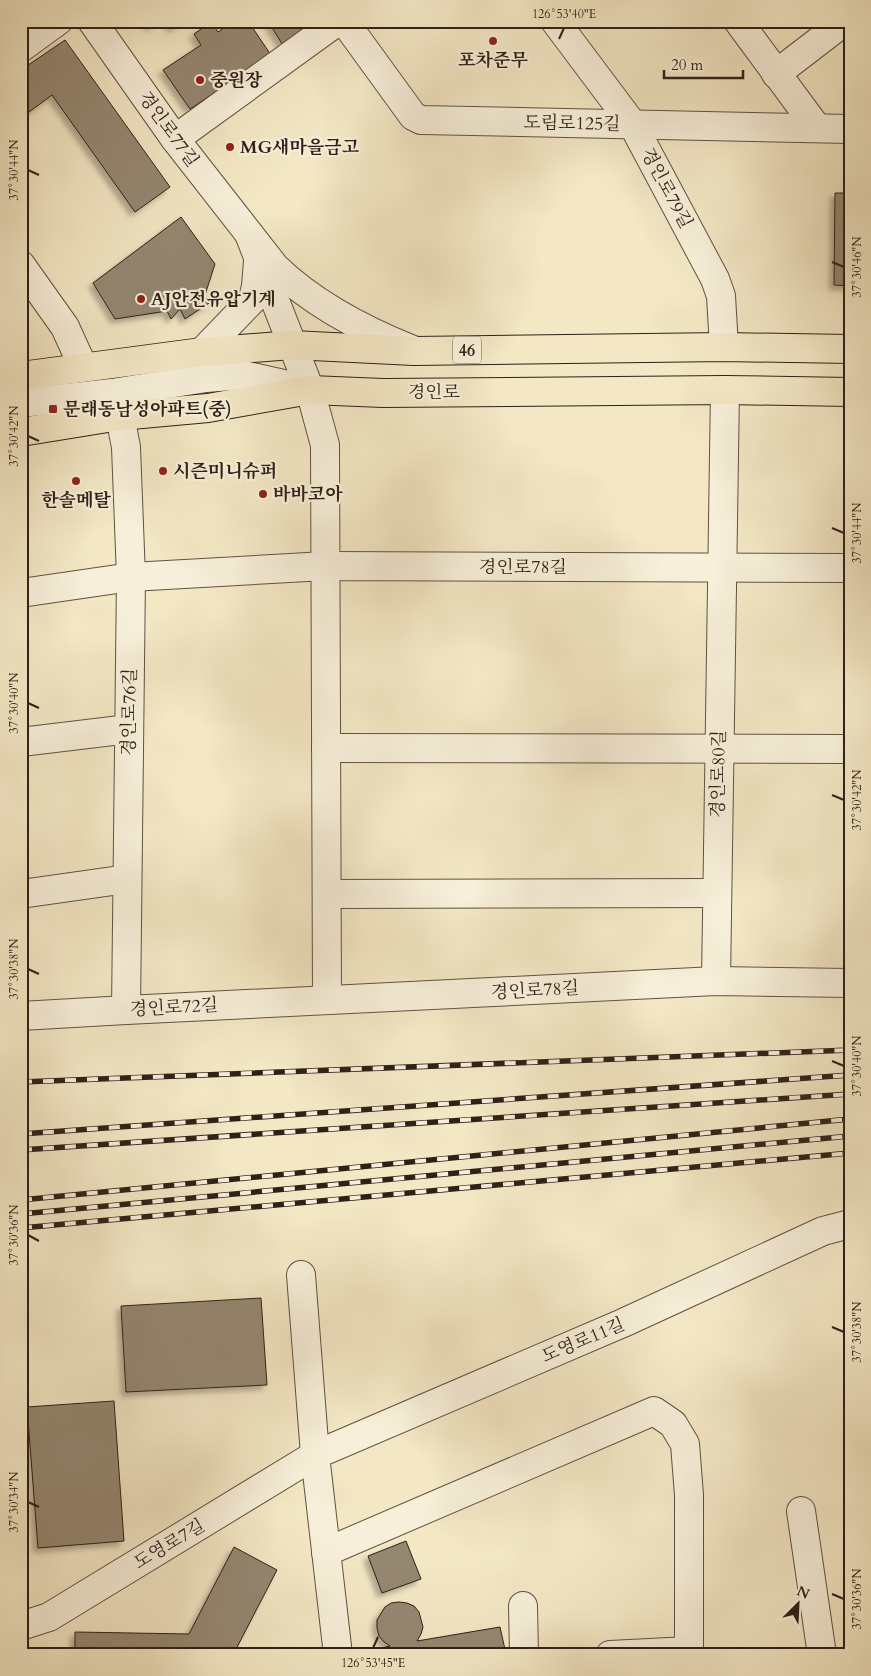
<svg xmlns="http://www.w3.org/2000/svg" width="871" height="1676" font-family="Cardo,'Noto Serif KR',serif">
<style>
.building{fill:#958771;stroke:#2f2017;filter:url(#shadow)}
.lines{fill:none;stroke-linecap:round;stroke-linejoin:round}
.minor-casing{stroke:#605242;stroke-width:30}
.major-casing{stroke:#2f2017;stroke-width:30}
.minor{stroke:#f7efd9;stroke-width:28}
.major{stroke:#f3e7c4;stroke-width:28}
.rail-casing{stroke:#2f2017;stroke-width:5.5}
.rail{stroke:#f7efd9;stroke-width:4;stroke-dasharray:11;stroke-linecap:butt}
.ticks{fill:none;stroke:#2f2017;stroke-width:2}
.poi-dot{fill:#8f2418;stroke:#f7efd9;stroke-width:2}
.labels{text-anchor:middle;stroke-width:4.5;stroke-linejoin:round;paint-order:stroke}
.shield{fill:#f7efd9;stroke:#6b5e51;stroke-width:1}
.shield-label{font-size:16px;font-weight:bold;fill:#2f2017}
.poi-label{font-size:18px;font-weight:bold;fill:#2f2017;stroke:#f7efd9;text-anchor:start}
.street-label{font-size:18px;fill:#2f2017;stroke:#f7efd9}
.neatline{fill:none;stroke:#2f2017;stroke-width:2}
.ticks-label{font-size:12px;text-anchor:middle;fill:#2f2017}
</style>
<defs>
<filter id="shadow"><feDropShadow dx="-4.5" dy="4.5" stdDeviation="2.5" flood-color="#0004"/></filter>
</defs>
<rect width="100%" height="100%" fill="#f3e7c4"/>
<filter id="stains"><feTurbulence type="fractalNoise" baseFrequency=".004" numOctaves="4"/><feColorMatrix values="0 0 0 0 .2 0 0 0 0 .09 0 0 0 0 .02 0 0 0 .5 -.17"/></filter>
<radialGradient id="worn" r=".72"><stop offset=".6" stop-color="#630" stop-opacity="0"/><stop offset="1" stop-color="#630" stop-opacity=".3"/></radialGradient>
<g class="building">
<path d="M 21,21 L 31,21 L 37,30 L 21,41 Z"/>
<path d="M 147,21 L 158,21 L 151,27 Z"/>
<path d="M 168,21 L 183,21 L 173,28 Z"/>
<path d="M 234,21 L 248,21 L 271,55 L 190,109 L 163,70 L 201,45 L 194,34 L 211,22 L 218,32 Z"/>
<path d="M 268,21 L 309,21 L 309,26 L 284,47 Z"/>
<path d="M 65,40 L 170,187 L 135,212 L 52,95 L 21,118 L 21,70 Z"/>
<path d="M 835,193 L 850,193 L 850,286 L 834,285 Z"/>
<path d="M 181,217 L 215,264 L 204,298 L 209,303 L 185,319 L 180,309 L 171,319 L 167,311 L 115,319 L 93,283 Z"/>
<path d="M 261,1298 L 267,1385 L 126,1392 L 121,1306 Z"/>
<path d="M 114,1401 L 124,1541 L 38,1548 L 27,1407 Z"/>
<path d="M 406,1541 L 421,1579 L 382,1593 L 368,1556 Z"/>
<path d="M 234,1547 L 277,1570 L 233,1655 L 75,1655 L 75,1632 L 189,1634 Z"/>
<path d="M 399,1602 L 407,1603 L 414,1606 L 419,1612 L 423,1627 L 421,1634 L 417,1641 L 500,1627 L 506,1654 L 368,1655 L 368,1651 L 390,1646 L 384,1642 L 379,1636 L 377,1628 L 377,1620 L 385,1607 L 391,1603 Z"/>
</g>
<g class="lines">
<g class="minor-casing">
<g id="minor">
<path d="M 92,21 L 175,139 L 275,267 C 313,304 363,330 413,350"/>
<path d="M 344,21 L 413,116 L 421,120 L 850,129"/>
<path d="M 555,21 L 633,125 L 715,279 L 721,296 L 724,347"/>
<path d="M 738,21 L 817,128"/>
<path d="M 21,48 L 58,21"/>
<path d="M 776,74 L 845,21"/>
<path d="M 175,139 L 338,21"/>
<path d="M 249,234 L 310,390 L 325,445 L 327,1000"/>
<path d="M 21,265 L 65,327 L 80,360 L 85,367"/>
<path d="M 202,352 L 253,299 L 256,286 L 258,261"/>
<path d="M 21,403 L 112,393 L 206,378 L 243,375 L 310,390"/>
<path d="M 120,416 L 126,447 L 131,577 L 126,1010"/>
<path d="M 21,593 L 131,577 L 325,566 L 850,568"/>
<path d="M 21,742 L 129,729"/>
<path d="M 326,748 L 850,749"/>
<path d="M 21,894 L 127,879"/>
<path d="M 327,894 L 717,893"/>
<path d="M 716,981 L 725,390"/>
<path d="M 21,1016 L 126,1010 L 716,981 L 850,983"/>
<path d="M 301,1275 L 315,1455 L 338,1655"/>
<path d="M 801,1511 L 822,1655"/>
<path d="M 326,1552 L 654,1411 L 673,1424 L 685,1444 L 689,1495 L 689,1651 L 610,1655"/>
<path d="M 523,1606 L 524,1655"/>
<path d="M 21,1626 L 49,1617 L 315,1455 L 623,1323 L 823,1231 L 850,1224"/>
</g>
</g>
<g class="major-casing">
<g id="major">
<path d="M 21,376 L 202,352 L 292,345 L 414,351 L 724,347 L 850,349"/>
<path d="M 21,432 L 120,416 L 208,408 L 310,390 L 383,393 L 725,390 L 850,392"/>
</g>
</g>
<use href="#minor" class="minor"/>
<use href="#major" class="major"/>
<g class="rail-casing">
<g id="rail">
<path d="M 21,1082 L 850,1050"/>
<path d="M 21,1134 L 850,1075"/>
<path d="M 21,1150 L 850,1094"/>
<path d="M 21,1200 L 850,1119"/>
<path d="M 21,1214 L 850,1136"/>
<path d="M 21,1228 L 850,1153"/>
</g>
</g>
<use href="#rail" class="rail"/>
</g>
<path class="ticks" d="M 559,39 L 564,28M 28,170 L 39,175M 832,262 L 844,267M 28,436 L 39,441M 832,528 L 844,533M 28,703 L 39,708M 832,795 L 844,800M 28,969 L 39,974M 832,1061 L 844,1066M 28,1235 L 39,1241M 832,1327 L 844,1332M 28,1502 L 39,1507M 832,1594 L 844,1599M 373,1648 L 378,1637"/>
<g class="poi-dot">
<circle cx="493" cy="41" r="5"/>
<circle cx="200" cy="80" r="5"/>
<circle cx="230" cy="147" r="5"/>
<circle cx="141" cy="299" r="5"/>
<rect x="48" y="404" width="10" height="10" rx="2.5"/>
<circle cx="163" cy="471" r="5"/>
<circle cx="76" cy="481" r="5"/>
<circle cx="263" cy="494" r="5"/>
</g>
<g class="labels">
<rect class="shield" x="453" y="336.5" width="28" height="27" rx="4"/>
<g class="shield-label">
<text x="467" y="356">46</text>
</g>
<g class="poi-label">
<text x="493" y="66" text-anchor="middle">포차준무</text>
<text x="210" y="86">중원장</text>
<text x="240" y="153">MG새마을금고</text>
<text x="151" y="305">AJ안전유압기계</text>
<text x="63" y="415">문래동남성아파트(중)</text>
<text x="173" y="477">시즌미니슈퍼</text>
<text x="273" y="500">바바코아</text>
<text x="76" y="506" text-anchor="middle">한솔메탈</text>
</g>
<g class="street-label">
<text transform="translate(572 123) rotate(1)" y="6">도림로125길</text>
<text transform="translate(169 129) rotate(54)" y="6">경인로77길</text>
<text transform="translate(667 188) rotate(62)" y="6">경인로79길</text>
<text x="434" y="398">경인로</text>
<text x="523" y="573">경인로78길</text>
<text transform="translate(129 712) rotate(-89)" y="6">경인로76길</text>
<text transform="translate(718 774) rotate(-89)" y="6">경인로80길</text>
<text transform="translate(535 990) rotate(-3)" y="6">경인로78길</text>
<text transform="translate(174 1007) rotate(-3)" y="6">경인로72길</text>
<text transform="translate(583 1340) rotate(-23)" y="6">도영로11길</text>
<text transform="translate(169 1544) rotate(-31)" y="6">도영로7길</text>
</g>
</g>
<rect width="871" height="1676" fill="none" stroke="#f3e7c4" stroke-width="55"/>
<g transform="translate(798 1604) rotate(24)" stroke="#f7efd9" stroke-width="4" paint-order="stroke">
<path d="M0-4L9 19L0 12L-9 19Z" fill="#2f2017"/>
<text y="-8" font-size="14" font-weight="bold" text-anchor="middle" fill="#2f2017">N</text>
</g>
<path d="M664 70v8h79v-8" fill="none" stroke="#2f2017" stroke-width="2.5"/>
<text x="671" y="70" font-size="15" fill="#2f2017" stroke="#f7efd9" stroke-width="4" paint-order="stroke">20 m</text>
<rect x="28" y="28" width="816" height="1620" class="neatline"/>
<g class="ticks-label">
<text x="564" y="18">126°53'40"E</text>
<text transform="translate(14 170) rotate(-90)" y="4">37°30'44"N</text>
<text transform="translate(857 267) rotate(-90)" y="4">37°30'46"N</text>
<text transform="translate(14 436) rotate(-90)" y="4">37°30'42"N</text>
<text transform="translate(857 533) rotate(-90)" y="4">37°30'44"N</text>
<text transform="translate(14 703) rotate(-90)" y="4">37°30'40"N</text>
<text transform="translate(857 800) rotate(-90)" y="4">37°30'42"N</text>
<text transform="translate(14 969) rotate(-90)" y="4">37°30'38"N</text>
<text transform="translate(857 1066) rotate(-90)" y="4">37°30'40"N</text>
<text transform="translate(14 1235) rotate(-90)" y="4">37°30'36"N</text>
<text transform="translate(857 1332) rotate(-90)" y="4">37°30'38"N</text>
<text transform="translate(14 1502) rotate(-90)" y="4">37°30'34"N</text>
<text transform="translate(857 1599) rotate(-90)" y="4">37°30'36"N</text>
<text x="373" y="1667">126°53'45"E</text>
</g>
<rect width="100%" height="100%" filter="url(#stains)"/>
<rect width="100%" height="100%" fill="url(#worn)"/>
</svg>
